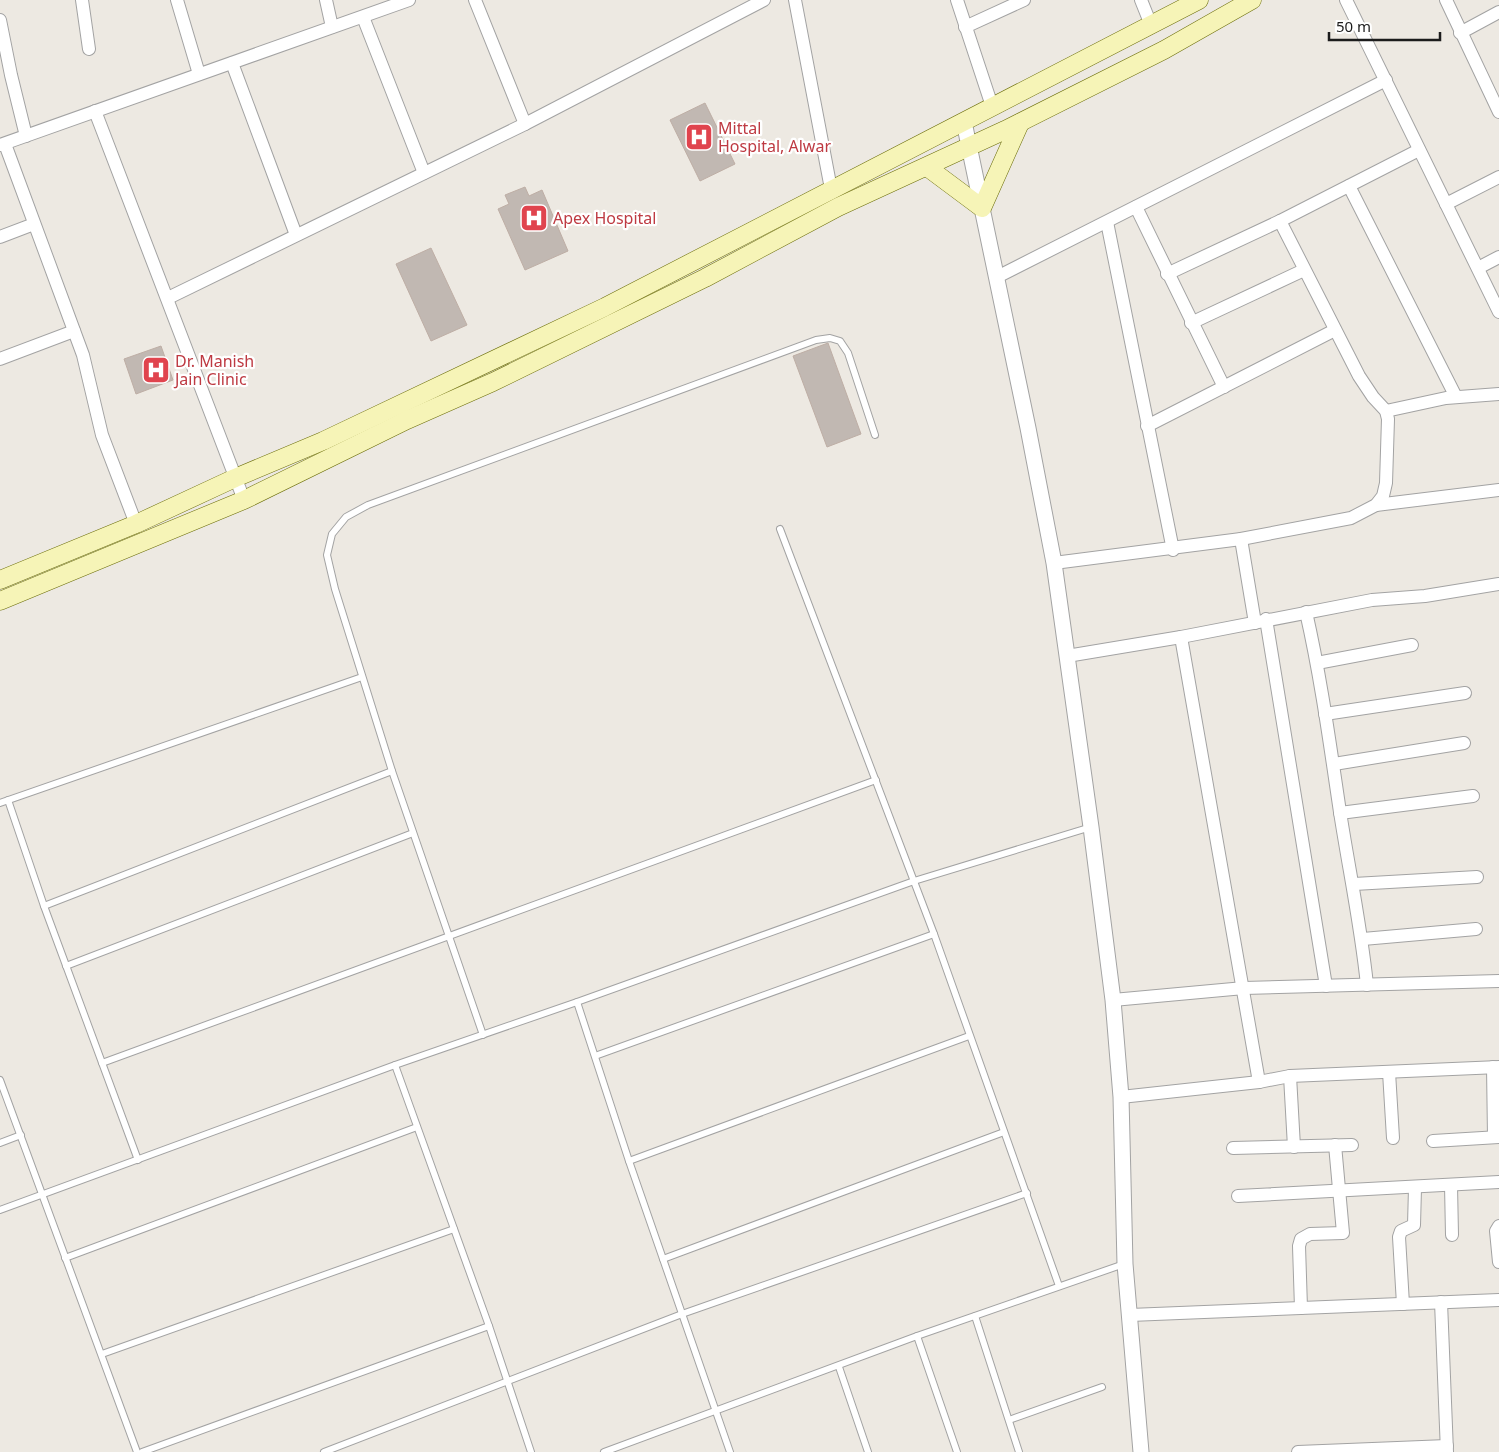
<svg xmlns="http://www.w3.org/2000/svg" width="1499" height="1452" font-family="'Noto Sans',sans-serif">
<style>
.building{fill:#c1b8b2;stroke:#beaea5}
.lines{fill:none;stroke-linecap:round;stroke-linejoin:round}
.service-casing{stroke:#a3a3a3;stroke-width:8}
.minor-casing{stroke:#a3a3a3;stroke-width:14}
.tertiary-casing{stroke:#a3a3a3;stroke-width:17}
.secondary-casing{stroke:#6b6d09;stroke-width:19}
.service{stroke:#fff;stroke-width:6}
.minor{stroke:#fff;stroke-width:12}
.tertiary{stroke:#fff;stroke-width:15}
.secondary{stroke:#f6f4b7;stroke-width:18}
.labels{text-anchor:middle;stroke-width:4.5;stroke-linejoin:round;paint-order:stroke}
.health-label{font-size:16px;fill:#be3a42;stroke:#fff;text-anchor:start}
</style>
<rect width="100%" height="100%" fill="#ede9e2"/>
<g class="building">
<path d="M 705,103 L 735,164 L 700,181 L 670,120 Z"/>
<path d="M 525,187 L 529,196 L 542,190 L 568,251 L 525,270 L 498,209 L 509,204 L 505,195 Z"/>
<path d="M 431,248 L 467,325 L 431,341 L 396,264 Z"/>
<path d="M 828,343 L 861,434 L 827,447 L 793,356 Z"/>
<path d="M 161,346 L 173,380 L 136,394 L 124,359 Z"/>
</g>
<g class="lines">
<g class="service-casing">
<g id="service">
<path d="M 780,529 L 934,934 L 1059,1286"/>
<path d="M 8,800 L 44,906 L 138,1160"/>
<path d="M 0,803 L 362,677"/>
<path d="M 44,906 L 392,771"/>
<path d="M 66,966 L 413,833"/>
<path d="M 577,1002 L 629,1161 L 730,1452"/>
<path d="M 483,1035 L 392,771 L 335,589 L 327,555 L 332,534 L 346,517 L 368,505 L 816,340 L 830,338 L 840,341 L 848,353 L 875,435"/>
<path d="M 595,1056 L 934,934"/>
<path d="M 102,1063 L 876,780"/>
<path d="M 395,1065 L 489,1326 L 531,1452"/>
<path d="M 0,1080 L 137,1452"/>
<path d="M 0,1143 L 21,1135"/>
<path d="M 629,1161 L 969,1036"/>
<path d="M 0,1210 L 395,1065 L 577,1002 L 914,881 L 1091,827"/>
<path d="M 65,1258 L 417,1127"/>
<path d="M 663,1259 L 1004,1132"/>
<path d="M 975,1316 L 1019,1452"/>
<path d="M 917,1336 L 957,1452"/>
<path d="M 102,1354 L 454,1229"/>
<path d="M 839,1367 L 868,1452"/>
<path d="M 1009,1420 L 1102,1387"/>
<path d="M 142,1452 L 489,1326"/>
<path d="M 324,1452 L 682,1314 L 1027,1193"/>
<path d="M 604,1452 L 917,1336 L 1124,1264"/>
</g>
</g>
<g class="minor-casing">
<g id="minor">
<path d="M 82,0 L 89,49"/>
<path d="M 177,0 L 199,74"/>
<path d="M 326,0 L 332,27"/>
<path d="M 475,0 L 525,124"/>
<path d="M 795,0 L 831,189"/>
<path d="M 957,0 L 992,106"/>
<path d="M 1141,0 L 1151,25"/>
<path d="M 1346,0 L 1499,312"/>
<path d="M 1446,0 L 1499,112"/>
<path d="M 363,17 L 424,173"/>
<path d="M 0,20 L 11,75 L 26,136"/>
<path d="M 965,27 L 1024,0"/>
<path d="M 1460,33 L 1499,12"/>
<path d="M 232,63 L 296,235"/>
<path d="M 95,111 L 244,500"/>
<path d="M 5,144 L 83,355 L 102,435 L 136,524"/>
<path d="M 0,145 L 409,0"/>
<path d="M 1349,186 L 1456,397"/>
<path d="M 1446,204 L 1499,177"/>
<path d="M 1136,207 L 1224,387"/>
<path d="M 1107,222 L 1173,550"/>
<path d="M 0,237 L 34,224"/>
<path d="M 1478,268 L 1499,257"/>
<path d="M 1167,274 L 1280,221 L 1419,150"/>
<path d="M 997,277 L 1386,80"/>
<path d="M 168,298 L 525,124 L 764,0"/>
<path d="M 1191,323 L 1304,270"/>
<path d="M 0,359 L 74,331"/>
<path d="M 1386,411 L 1446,398 L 1499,394"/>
<path d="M 1147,426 L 1335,330"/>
<path d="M 1376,505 L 1499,490"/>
<path d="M 1241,539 L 1255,623"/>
<path d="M 1054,563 L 1241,539 L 1351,518 L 1376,505 L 1383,496 L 1386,483 L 1388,419 L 1386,411 L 1373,397 L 1359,376 L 1280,221"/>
<path d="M 1306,612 C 1321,678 1330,745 1340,812 C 1349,870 1361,926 1367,985"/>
<path d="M 1266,619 L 1326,986"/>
<path d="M 1181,637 L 1259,1082"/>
<path d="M 1067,656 L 1181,637 L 1372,600 L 1425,596 L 1499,584"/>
<path d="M 1317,663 L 1412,645"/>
<path d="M 1325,714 L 1465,693"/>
<path d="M 1334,764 L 1464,743"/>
<path d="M 1340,813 L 1473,796"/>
<path d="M 1354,884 L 1477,877"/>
<path d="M 1363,939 L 1476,929"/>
<path d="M 1113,1000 L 1244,988 L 1499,981"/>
<path d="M 1493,1067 L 1494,1137"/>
<path d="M 1389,1072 L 1393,1138"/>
<path d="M 1290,1076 L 1294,1147"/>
<path d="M 1121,1097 L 1259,1082 L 1290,1076 L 1499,1067"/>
<path d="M 1433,1141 L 1499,1137"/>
<path d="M 1233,1148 L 1352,1145"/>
<path d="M 1451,1185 L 1452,1235"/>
<path d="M 1238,1196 L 1499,1182"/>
<path d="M 1499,1226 L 1496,1231 L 1499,1262"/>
<path d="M 1441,1302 L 1447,1452"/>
<path d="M 1403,1304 L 1399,1237 L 1401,1231 L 1414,1225 L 1415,1188"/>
<path d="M 1301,1308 L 1299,1246 L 1301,1239 L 1310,1234 L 1343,1233 L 1335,1145"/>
<path d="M 1130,1315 L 1499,1300"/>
<path d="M 1298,1452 L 1447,1446"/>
</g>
</g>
<g class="tertiary-casing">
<path id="tertiary" d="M 964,122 L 1028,428 L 1054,563 L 1091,827 L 1113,1000 L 1121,1097 L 1125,1264 L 1141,1452"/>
</g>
<g class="secondary-casing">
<g id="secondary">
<path d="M 927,167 L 982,208 L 1020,123"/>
<path d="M 0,580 L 136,524 L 235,478 L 323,441 L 605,307 L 1199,0"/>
<path d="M 0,601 L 244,500 L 407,420 L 493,382 L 705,278 L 838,207 L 1005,130 L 1164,50 L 1252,0"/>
</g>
</g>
<use href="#service" class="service"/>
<use href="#minor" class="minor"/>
<use href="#tertiary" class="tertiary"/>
<use href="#secondary" class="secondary"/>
</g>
<defs>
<g id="hospital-square" transform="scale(1.4375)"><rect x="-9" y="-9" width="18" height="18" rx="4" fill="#e0444e" stroke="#fff"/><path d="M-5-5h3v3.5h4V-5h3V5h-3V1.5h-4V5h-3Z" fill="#fff"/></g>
</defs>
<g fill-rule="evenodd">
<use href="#hospital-square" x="699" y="137"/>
<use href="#hospital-square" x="534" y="218"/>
<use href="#hospital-square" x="156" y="370"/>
</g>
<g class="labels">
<g class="health-label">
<text x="718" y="134">Mittal<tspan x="718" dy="18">Hospital, Alwar</tspan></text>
<text x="553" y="224">Apex Hospital</text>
<text x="175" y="367">Dr. Manish<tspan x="175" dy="18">Jain Clinic</tspan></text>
</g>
</g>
<path d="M1329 32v8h111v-8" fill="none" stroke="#1c1c1c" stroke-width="2.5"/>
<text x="1336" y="32" font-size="15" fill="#1c1c1c" stroke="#ffffff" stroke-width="4" paint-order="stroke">50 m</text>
</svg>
